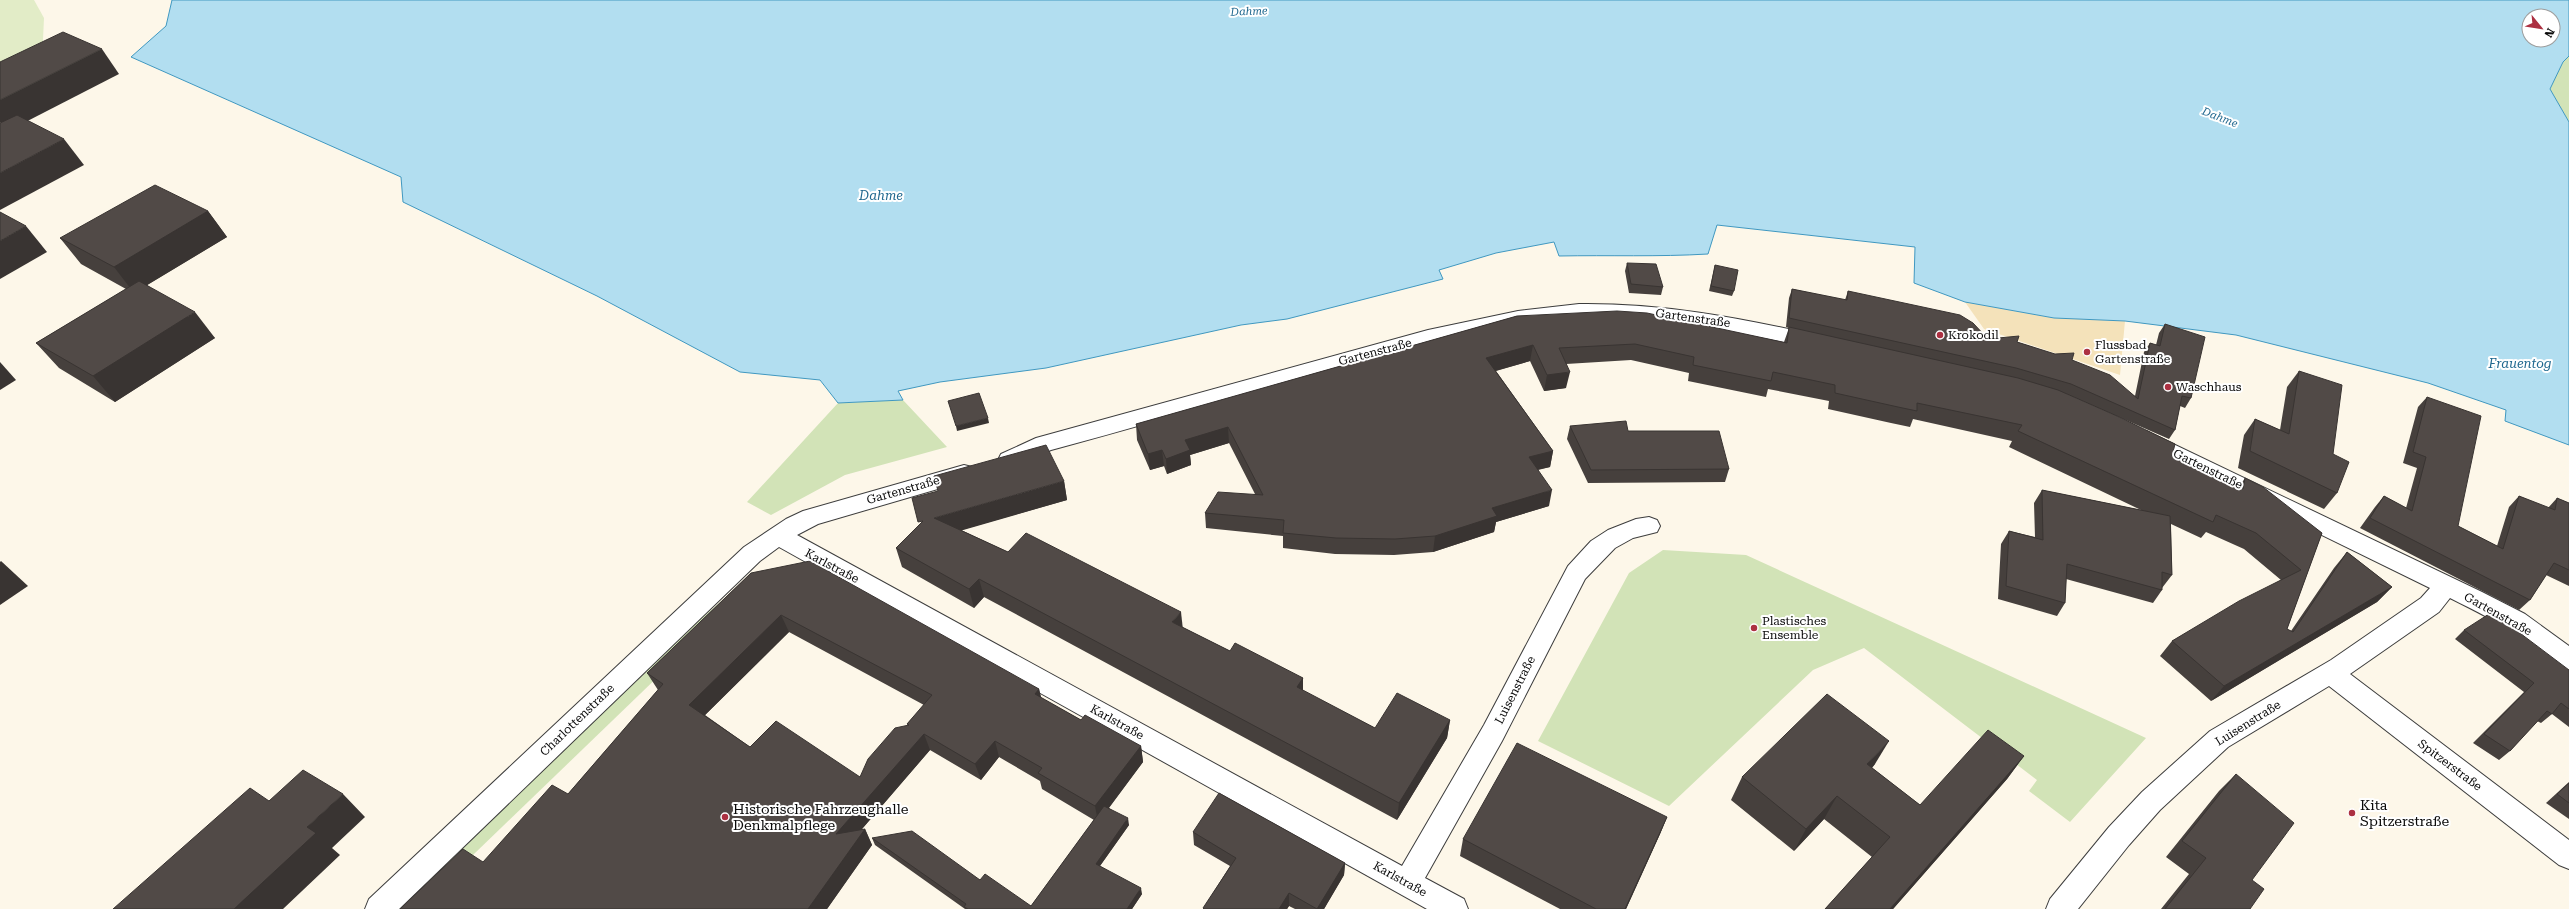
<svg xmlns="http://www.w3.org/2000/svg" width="2569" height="909" font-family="'Roboto Serif',serif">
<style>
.green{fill:#d2e3b7}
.sand{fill:#f4e2ba}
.pitch{fill:#e2ecc7}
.water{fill:#b2def0;stroke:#4098c0;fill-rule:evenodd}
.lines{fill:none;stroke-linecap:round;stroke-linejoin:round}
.minor-casing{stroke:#3d3d3d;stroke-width:2}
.minor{fill:#fff;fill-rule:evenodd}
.wall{fill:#46403d;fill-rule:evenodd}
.shaded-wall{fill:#393432}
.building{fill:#514a47;stroke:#393432;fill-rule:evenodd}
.poi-dot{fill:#ac3041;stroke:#fff;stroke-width:1.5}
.labels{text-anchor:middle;stroke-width:4;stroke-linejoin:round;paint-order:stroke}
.far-water-label{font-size:11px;font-style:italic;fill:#20688f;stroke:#fff}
.street-label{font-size:12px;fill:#0a0a0a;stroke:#fff}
.poi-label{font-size:12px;fill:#0a0a0a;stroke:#fff;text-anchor:start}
.water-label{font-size:13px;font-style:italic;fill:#20688f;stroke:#fff}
.near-poi-label{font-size:14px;fill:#0a0a0a;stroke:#fff;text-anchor:start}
</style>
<rect width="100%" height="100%" fill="#fdf7e9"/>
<g class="green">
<path d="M 2569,56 L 2569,122 L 2550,89 L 2563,62 Z"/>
<path d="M 903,400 L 947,447 L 845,475 L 771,515 L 747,502 L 838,403 Z"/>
<path d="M 1663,550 L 1746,555 L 2146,738 L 2070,822 L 2029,791 L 2037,780 L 1864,648 L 1813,670 L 1669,806 L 1538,741 L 1629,573 Z"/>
<path d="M 743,582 L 751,587 L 417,909 L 384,909 L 489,805 Z"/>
</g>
<path class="sand" d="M 1965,302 L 2054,318 L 2125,321 L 2120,375 L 1984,329 Z"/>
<path class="pitch" d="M 0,0 L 34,0 L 44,18 L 42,61 L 0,81 Z"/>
<path class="water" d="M 172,0 L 2569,0 L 2569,56 L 2563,62 L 2550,89 L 2569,122 L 2569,445 L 2505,421 L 2506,410 L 2428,383 L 2236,335 L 2125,321 L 2054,318 L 1965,302 L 1914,283 L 1915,247 L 1717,225 L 1708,254 C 1658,257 1609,255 1559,256 L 1554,242 L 1496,253 L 1439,270 L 1443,279 L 1287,319 L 1241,325 L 1046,368 L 940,382 L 898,391 L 903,400 L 838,403 L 820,380 L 740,372 L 597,296 L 403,202 L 401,177 L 131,57 L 166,26 ZM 2529,16 L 2553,16 L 2553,40 L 2529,40 Z"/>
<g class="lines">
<g class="minor-casing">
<g id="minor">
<path d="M 1579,304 C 1660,303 1737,317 1815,335 L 1822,337 L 1825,342 L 1822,347 L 1815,349 C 1738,332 1661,315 1581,318 C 1495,320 1410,348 1327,372 C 1235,398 1143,425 1051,450 L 1009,468 L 1001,466 L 998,460 L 1001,454 L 1036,438 L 1428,330 L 1518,311 Z"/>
<path d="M 2146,431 L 2482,592 L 2525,614 L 2569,646 L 2569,671 C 2553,666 2541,650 2526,641 C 2502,624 2476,611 2450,598 L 2439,612 L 2350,674 L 2569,840 L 2569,869 L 2559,865 L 2329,686 L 2228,747 L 2160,810 L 2129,845 L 2078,909 L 2046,909 L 2050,899 L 2109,827 L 2142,792 L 2210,731 L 2331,660 L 2421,598 L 2430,588 L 2138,445 L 2135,439 L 2138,433 Z"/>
<path d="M 964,465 L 972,467 L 975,473 L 972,479 L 818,524 L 797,535 L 1402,866 L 1484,725 L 1568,566 L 1591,541 L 1608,530 L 1636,519 L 1649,517 L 1657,520 L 1660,526 L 1657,532 L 1633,538 L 1615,548 L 1585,579 L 1502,741 L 1425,878 L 1464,899 L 1468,909 L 1427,909 L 779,547 L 760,561 L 399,909 L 365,909 L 369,899 L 744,547 L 786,519 L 803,511 Z"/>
</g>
</g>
<use href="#minor" class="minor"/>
</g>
<g class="wall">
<path d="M 208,211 L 227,237 L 147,285 L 215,338 L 115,402 L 59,368 L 36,343 L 126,289 L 81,264 L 60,238 Z"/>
<path d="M 1627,263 L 1663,287 L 1661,295 L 1629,293 L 1625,271 Z"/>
<path d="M 1715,265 L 1734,291 L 1732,296 L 1709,291 Z"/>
<path d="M 1792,289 L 1845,300 L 1848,291 L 1988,339 L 2017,342 L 2072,360 L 2135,396 L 2144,352 L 2150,343 L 2156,345 L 2159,333 L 2165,324 L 2191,398 L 2185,408 L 2180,406 L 2175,430 L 2169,439 L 2066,394 L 2172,456 L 2239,487 L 2245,478 L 2322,533 L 2287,629 L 2291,631 L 2334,568 L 2347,552 L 2392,587 L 2377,602 L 2211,701 L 2160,656 L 2172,641 L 2281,580 L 2244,549 L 2206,532 L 2201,538 L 2171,524 L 2172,575 L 2162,588 L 2162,590 L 2153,603 L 2066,579 L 2065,603 L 2057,616 L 1998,599 L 2001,544 L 2009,531 L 2035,537 L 2034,503 L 2042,490 L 2141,510 L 2009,447 L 2012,441 L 1913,419 L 1910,427 L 1891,423 L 1828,409 L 1829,401 L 1768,389 L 1766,397 L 1688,381 L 1689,373 L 1631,360 L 1566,364 L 1566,388 L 1544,391 L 1530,361 L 1496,371 L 1553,451 L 1550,467 L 1538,470 L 1549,506 L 1496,522 L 1494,532 L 1433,552 L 1394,555 L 1335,554 L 1283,548 L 1283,536 L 1206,528 L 1205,513 L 1255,494 L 1229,443 L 1190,455 L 1191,465 L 1167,474 L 1164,466 L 1150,470 L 1137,440 L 1136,424 L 1517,316 L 1784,342 L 1789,328 L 1786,327 L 1789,298 Z"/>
<path d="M 2299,371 L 2333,454 L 2337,493 L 2324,509 L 2238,468 L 2244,435 L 2255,419 L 2280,430 L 2287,387 Z"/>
<path d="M 2427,397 L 2458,526 L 2497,546 L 2509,507 L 2519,496 L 2548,508 L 2557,498 L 2569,503 L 2569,586 L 2546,575 L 2530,600 L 2519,610 L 2360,528 L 2375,507 L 2384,496 L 2406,508 L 2417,468 L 2403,463 L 2418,407 Z"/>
<path d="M 1570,426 L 1628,431 L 1729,469 L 1725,482 L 1588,483 L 1567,439 Z"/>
<path d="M 1064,481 L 1067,500 L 961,530 L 1008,552 L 1182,627 L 1230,651 L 1303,678 L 1303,691 L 1375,728 L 1450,720 L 1447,738 L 1397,820 L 984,597 L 974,608 L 902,567 L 896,548 Z"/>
<path d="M 751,573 L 1039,689 L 1041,698 L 1081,720 L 1141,746 L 1143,762 L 1109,808 L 1129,825 L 1100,866 L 1142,894 L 1132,909 L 965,909 L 875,845 L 872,838 L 980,880 L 1031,906 L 1094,820 L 1042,789 L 1040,781 L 999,757 L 981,780 L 930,750 L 861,830 L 865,829 L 872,845 L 827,909 L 400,909 L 483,862 L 568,794 L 658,690 L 647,673 ZM 789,632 L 924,705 L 907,724 L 908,725 L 860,777 L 750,747 L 705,715 Z"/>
<path d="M 2464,630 L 2569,670 L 2569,727 L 2552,714 L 2541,723 L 2537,721 L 2510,751 L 2499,760 L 2473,743 L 2524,692 L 2455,639 Z"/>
<path d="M 2024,756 L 2007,779 L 1893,909 L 1825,909 L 1872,857 L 1824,819 L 1794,851 L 1731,800 L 1742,777 L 1875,764 L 1872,768 L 1920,805 Z"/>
<path d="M 2236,774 L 2252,880 L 2250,909 L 2161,909 L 2189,874 L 2166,857 L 2219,791 Z"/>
<path d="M 2569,782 L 2569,819 L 2546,803 Z"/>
<path d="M 1667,817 L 1660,834 L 1626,909 L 1560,909 L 1460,856 L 1463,839 Z"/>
<path d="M 1193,832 L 1345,863 L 1344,875 L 1324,909 L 1295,909 L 1289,906 L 1287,909 L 1203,909 L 1230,866 L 1194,845 Z"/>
</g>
<g class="shaded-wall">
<path d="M 102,49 L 119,74 L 8,131 L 0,122 L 0,100 Z"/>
<path d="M 64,139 L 84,165 L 0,210 L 0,173 Z"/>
<path d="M 208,211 L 227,237 L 134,293 L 114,267 Z"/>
<path d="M 26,226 L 47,252 L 0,279 L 0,241 Z"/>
<path d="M 195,312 L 215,338 L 115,402 L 93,376 Z"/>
<path d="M 1533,345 L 1530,361 L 1484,374 L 1486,358 Z"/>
<path d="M 0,362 L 16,380 L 0,390 Z"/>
<path d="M 1570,372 L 1566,388 L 1544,391 L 1547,375 Z"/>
<path d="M 988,418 L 989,423 L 957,431 L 956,426 Z"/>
<path d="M 1228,427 L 1229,443 L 1190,455 L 1191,465 L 1167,474 L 1166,459 L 1185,440 Z"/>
<path d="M 1162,450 L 1164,466 L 1150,470 L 1148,454 Z"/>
<path d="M 1553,451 L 1550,467 L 1526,472 L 1529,457 Z"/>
<path d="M 1064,481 L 1067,500 L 939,537 L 934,518 Z"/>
<path d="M 1552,490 L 1549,506 L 1496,522 L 1494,532 L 1433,552 L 1435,536 L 1492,508 Z"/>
<path d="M 1,561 L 28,586 L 0,605 L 0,562 Z"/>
<path d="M 979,579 L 984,597 L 974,608 L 969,589 Z"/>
<path d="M 2392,587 L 2377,602 L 2211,701 L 2224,686 Z"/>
<path d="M 1181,612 L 1183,630 L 1172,622 Z"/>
<path d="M 781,615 L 789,632 L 699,721 L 689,705 Z"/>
<path d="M 1303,678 L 1303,696 L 1297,687 Z"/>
<path d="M 1039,689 L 1043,705 L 1035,694 Z"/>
<path d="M 1450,720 L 1447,738 L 1397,820 L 1399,803 Z"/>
<path d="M 924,734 L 930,750 L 844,850 L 836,834 Z"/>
<path d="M 995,741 L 999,757 L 981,780 L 975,764 Z"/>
<path d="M 1889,741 L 1875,764 L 1853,788 L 1867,764 Z"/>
<path d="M 1141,746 L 1143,762 L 1098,822 L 1095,806 Z"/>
<path d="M 2024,756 L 2007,779 L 1893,909 L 1890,909 Z"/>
<path d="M 343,794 L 365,817 L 332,848 L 340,855 L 283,909 L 234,909 L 307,827 Z"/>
<path d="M 1837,796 L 1824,819 L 1794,851 L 1806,829 Z"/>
<path d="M 1667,817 L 1660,834 L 1626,909 L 1625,909 Z"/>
<path d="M 1128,818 L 1129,825 L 1097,870 L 1096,864 Z"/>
<path d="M 865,829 L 872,845 L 827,909 L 808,909 Z"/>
<path d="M 1345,863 L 1344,875 L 1324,909 L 1317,909 Z"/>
<path d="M 1141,888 L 1142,894 L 1132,909 L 1127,909 Z"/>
<path d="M 1289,893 L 1289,906 L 1287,909 L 1279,909 Z"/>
</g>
<g class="building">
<path d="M 63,32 L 102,49 L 0,100 L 0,62 Z"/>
<path d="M 17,115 L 64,139 L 0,173 L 0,123 Z"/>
<path d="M 155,185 L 208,211 L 114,267 L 60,238 Z"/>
<path d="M 0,212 L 26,226 L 0,241 Z"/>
<path d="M 1627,263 L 1656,264 L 1663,287 L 1631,284 Z"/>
<path d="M 1715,265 L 1738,270 L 1734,291 L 1711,286 Z"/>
<path d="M 139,281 L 195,312 L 93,376 L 36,343 Z"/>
<path d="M 1792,289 L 1847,300 L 1848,291 L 1960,315 L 1973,323 L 1988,339 L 2019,336 L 2017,342 L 2055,354 L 2074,353 L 2072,360 L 2110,375 L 2138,399 L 2150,343 L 2160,346 L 2165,324 L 2205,337 L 2191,398 L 2182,396 L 2175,430 L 2071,384 L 2016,368 L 1789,318 Z"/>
<path d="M 1617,311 L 1647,313 L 1787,343 L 1789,327 L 2018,378 L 2058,390 L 2117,416 L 2175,444 L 2172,456 L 2243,489 L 2245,478 L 2263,487 L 2322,533 L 2287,629 L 2293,632 L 2347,552 L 2392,587 L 2224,686 L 2172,641 L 2239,601 L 2301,570 L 2256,533 L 2216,515 L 2213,522 L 2018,431 L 2022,425 L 1917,403 L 1917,411 L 1898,407 L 1835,393 L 1835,385 L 1773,372 L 1771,381 L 1693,365 L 1694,357 L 1635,344 L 1559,348 L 1570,372 L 1547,375 L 1533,345 L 1486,358 L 1553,451 L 1529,457 L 1552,490 L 1492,508 L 1497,516 L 1435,536 L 1395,539 L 1336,538 L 1283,533 L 1284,520 L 1205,513 L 1218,492 L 1263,495 L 1228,427 L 1185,440 L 1190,450 L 1166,459 L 1162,450 L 1148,454 L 1136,424 L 1517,316 Z"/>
<path d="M 2299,371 L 2342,385 L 2333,454 L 2349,462 L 2337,493 L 2250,451 L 2255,419 L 2289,434 Z"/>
<path d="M 979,393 L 988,418 L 956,426 L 948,401 Z"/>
<path d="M 2427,397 L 2481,416 L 2458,526 L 2503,549 L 2519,496 L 2555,510 L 2557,498 L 2569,503 L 2569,570 L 2554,563 L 2530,600 L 2370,518 L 2384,496 L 2412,511 L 2426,457 L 2413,452 Z"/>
<path d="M 1626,421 L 1628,431 L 1719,431 L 1729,469 L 1591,470 L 1570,426 Z"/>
<path d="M 1046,445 L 1064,481 L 934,518 L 1008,552 L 1026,533 L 1181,612 L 1172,622 L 1230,651 L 1235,643 L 1303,678 L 1297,687 L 1375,728 L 1397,693 L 1450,720 L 1399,803 L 979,579 L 969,589 L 896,548 L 923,521 L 918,522 L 912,498 L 938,491 L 934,476 Z"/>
<path d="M 2042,490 L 2170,516 L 2172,575 L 2162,572 L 2162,590 L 2067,564 L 2065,603 L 2006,586 L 2009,531 L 2043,540 Z"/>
<path d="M 810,561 L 1039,689 L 1035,694 L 1081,720 L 1085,715 L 1141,746 L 1095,806 L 1038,773 L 1042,768 L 995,741 L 975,764 L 924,734 L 836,834 L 865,829 L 808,909 L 400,909 L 463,849 L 483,862 L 552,785 L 568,794 L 663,684 L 647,673 L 751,573 ZM 781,615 L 932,695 L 907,724 L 909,725 L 895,728 L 868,759 L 860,777 L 776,721 L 750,747 L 689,705 Z"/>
<path d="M 2492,612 L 2569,670 L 2569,709 L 2561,703 L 2552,714 L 2547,711 L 2510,751 L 2484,734 L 2534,683 L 2464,630 Z"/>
<path d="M 1827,694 L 1889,741 L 1867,764 L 1920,805 L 1988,730 L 2024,756 L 1890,909 L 1825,909 L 1890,837 L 1837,796 L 1806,829 L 1742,777 Z"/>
<path d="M 1517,743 L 1667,817 L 1625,909 L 1596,909 L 1463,839 Z"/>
<path d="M 303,770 L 343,794 L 307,827 L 316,833 L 234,909 L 113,909 L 250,788 L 269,801 Z"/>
<path d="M 2236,774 L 2294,823 L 2252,880 L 2264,889 L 2250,909 L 2165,909 L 2206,858 L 2182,841 Z"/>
<path d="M 2569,783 L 2569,803 L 2557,794 Z"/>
<path d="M 1219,793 L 1345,863 L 1317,909 L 1289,893 L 1279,909 L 1204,909 L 1203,908 L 1236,858 L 1193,832 Z"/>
<path d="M 1104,806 L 1128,818 L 1096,864 L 1141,888 L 1127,909 L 968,909 L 964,907 L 966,904 L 872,838 L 912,831 L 980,880 L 985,874 L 1031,906 Z"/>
</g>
<g class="poi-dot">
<circle cx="1940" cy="335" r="4"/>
<circle cx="2087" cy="352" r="4"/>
<circle cx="2168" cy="387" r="4"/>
<circle cx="1754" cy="628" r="4"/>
<circle cx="2352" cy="813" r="4"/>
<circle cx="725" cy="817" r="4"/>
</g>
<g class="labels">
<g class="far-water-label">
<text transform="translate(1249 11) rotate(-2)" y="4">Dahme</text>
<text transform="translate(2220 117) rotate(21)" y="4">Dahme</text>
</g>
<g class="street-label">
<text transform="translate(1693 318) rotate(8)" y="4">Gartenstraße</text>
<text transform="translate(1375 352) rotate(-15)" y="4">Gartenstraße</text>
<text transform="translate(2208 469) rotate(26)" y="4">Gartenstraße</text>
<text transform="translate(903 490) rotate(-16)" y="4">Gartenstraße</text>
<text transform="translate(832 566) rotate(28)" y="4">Karlstraße</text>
<text transform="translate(2498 614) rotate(29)" y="4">Gartenstraße</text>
<text transform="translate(1515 690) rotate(-63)" y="4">Luisenstraße</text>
<text transform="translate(577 720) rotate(-44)" y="4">Charlottenstraße</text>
<text transform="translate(1117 722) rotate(29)" y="4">Karlstraße</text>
<text transform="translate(2248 723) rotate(-32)" y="4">Luisenstraße</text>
<text transform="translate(2450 765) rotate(37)" y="4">Spitzerstraße</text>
<text transform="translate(1400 879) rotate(29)" y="4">Karlstraße</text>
</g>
<g class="poi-label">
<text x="1948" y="339">Krokodil</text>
<text x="2095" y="349">Flussbad<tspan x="2095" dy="14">Gartenstraße</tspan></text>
<text x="2176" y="391">Waschhaus</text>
<text x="1762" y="625">Plastisches<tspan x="1762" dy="14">Ensemble</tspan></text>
</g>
<g class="water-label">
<text x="881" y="200">Dahme</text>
<text x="2520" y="368">Frauentog</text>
</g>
<g class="near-poi-label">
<text x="2360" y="810">Kita<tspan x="2360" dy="16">Spitzerstraße</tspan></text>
<text x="733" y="814">Historische Fahrzeughalle<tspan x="733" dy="16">Denkmalpflege</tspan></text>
</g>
</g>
<g transform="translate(2541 28) rotate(120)"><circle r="19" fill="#ffffff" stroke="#9d9d9d"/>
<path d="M0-3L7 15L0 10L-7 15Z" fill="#ac3041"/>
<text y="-6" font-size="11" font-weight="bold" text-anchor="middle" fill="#0a0a0a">N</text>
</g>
</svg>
